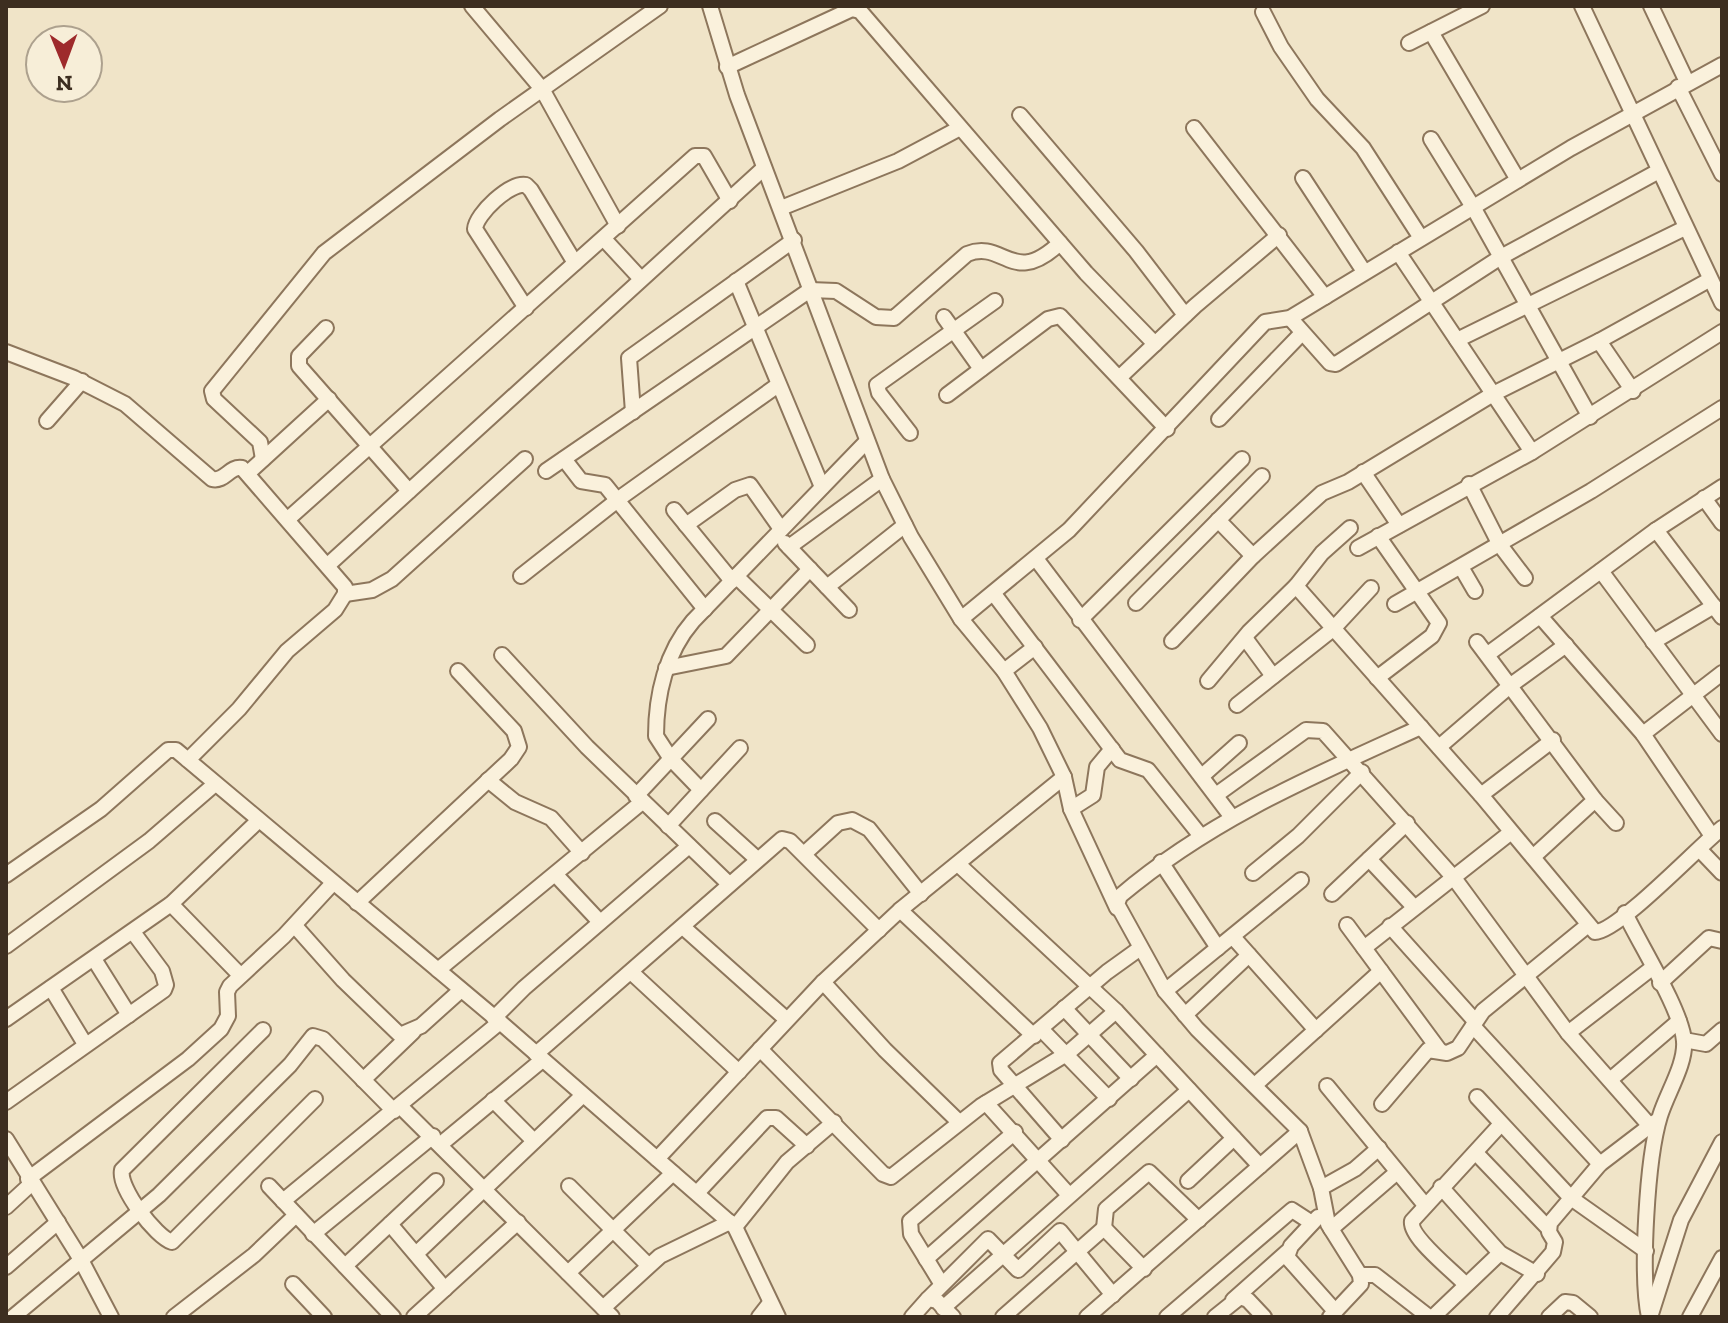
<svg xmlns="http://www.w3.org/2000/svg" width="1728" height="1323" font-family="'Zilla Slab',serif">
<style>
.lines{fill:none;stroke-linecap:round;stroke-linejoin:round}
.minor-casing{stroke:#8d765c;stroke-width:18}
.minor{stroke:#faf1dc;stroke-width:14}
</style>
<rect width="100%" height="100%" fill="#f0e4c8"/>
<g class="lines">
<g class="minor-casing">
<g id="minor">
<path d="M 472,6 L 542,89 L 618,226"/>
<path d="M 710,6 L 737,95 L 882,479 L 911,537 L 961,619 L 1004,671 L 1040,728 L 1064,777 L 1071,809 L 1117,908"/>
<path d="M 1582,6 L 1722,303"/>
<path d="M 1651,6 L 1687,82"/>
<path d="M 1263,12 L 1281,47 L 1317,99 L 1363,148 L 1421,238"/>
<path d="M 1431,32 L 1518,180"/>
<path d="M 1409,43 L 1482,6"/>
<path d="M 727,67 L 852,9 L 860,11 L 1086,273 L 1155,344"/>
<path d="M 1678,87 L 1722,174"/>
<path d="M 1020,115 L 1136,251 L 1185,315"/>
<path d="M 1194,128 L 1325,297"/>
<path d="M 1431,139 L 1473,207 L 1590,417"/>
<path d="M 1303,178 L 1363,270"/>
<path d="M 781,208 L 898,161 L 960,128"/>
<path d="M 604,239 L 641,279"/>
<path d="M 1398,252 L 1532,452 L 1722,332"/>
<path d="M 736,281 L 822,487"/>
<path d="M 526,308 L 475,229 C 476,214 510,182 526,185 L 531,190 L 575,263"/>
<path d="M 944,317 L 981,369"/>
<path d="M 1290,318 L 1330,363 L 1336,364 L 1501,257 L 1657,172"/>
<path d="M 326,328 L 299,356 L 299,366 L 409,491"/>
<path d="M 1457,340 L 1685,228"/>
<path d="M 1599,341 L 1709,280"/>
<path d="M 6,352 L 74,378 L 125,404 L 212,479 C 225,482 229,466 242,468 L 345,587 L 345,594 L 335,610 L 287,651 L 239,709 L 188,760"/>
<path d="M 1120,377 L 1195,306 L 1279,235"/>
<path d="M 947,395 L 1048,319 L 1060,316 L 1167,429"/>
<path d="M 633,412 L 629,358 L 794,240"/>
<path d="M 1219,419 L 1301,334"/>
<path d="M 47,421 L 82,381"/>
<path d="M 910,433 L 879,393 L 877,385 L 995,301"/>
<path d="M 263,459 L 260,442 L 214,399 L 212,391 L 324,253 L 500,119 L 660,6"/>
<path d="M 564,459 L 581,481 L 605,485 L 705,609"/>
<path d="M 546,471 L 810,290 L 836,291 L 876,317 L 894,318 L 967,254 C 1004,239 1012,288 1060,243"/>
<path d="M 1363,472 L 1399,525"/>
<path d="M 248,473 L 329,399"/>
<path d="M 1469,484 L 1500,545 L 1525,578"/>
<path d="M 1704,498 L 1722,523"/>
<path d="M 674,510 L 732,581"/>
<path d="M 288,519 L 695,156 L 704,156 L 730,201"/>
<path d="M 1218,520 L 1253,556"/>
<path d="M 686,525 L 735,490 L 750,485 L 781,529"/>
<path d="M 1656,530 L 1722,617"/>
<path d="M 785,543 L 849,610"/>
<path d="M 789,547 L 882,479"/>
<path d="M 1358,548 L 1532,452"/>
<path d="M 1037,560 L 1231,816"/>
<path d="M 328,565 L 764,168"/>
<path d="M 1461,567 L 1475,591"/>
<path d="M 1601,571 L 1722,734"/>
<path d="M 521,576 L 624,495 L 778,385"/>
<path d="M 736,576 L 807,645"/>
<path d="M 1296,586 L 1481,795 L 1595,932 C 1618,932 1699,846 1722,828"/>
<path d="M 827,587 L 905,525"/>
<path d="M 345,594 L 372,590 L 392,579 L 525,459"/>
<path d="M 994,594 L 1120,760 L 1148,770 L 1200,835"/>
<path d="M 1136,603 L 1262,476"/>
<path d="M 1395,604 L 1591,491 L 1722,408"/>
<path d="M 1540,616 L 1643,734 L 1712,836"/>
<path d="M 961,619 L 1069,530 L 1265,322 L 1290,318 L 1571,148 L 1722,65"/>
<path d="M 1080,620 L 1242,459"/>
<path d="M 1245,638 L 1273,676"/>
<path d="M 1172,641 L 1253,556 L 1322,493 L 1348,482 L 1493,394 L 1599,341 L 1633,391"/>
<path d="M 1477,642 L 1595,800 L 1533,857"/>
<path d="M 1653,642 L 1714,606"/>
<path d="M 1488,654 L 1656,530 L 1722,487"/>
<path d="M 502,655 L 587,747 L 729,884"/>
<path d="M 666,668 L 726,656 L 810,569"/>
<path d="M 1004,671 L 1035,647"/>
<path d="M 1377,678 L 1432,636 L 1439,623 L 1378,536"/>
<path d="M 1208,681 L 1249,632 L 1296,586 L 1322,553 L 1350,528"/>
<path d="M 1237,705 L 1333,629 L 1371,588"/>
<path d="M 1643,734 L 1722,673"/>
<path d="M 1439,747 L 1511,685 L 1566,645"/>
<path d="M 1202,776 L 1239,743"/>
<path d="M 488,780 L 515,802 L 551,818 L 582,853"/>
<path d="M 701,790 L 671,759 L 656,736 C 656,695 666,652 693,621 L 867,441"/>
<path d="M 1216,795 L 1306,730 L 1323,731 L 1454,878 L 1568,1033 L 1650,1126"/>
<path d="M 1481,795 L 1553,740"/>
<path d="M 636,796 L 708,719"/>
<path d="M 1595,800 L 1616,823"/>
<path d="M 1071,809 L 1093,795 L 1097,767 L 1112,749"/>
<path d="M 715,821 L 757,859"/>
<path d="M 668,826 L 740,748"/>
<path d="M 1700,850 L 1722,873"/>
<path d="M 804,854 L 838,823 L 852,820 L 869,829 L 921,894"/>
<path d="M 1369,859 L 1414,907"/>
<path d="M 1161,862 L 1218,948"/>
<path d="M 959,865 L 1116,1011 L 1260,1166 L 1087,1317"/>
<path d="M 1253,873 L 1298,836 L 1362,772"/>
<path d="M 6,875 L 101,809 L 168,750 L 176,750 L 500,1022 L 735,1227 L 778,1317"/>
<path d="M 556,875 L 600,922"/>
<path d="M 1332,894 L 1407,823"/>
<path d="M 357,903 L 511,759 L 519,747 L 514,731 L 458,671"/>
<path d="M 171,904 L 240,975"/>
<path d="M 900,910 L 1034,1036"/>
<path d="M 1625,913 C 1639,943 1682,1011 1684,1041 C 1686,1064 1667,1093 1660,1116 C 1647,1158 1640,1275 1649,1317"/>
<path d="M 1347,925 L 1440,1051"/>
<path d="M 295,926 L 343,980 L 400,1035 L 421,1026 L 461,990"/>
<path d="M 1390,926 L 1475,1021"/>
<path d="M 683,927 L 786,1019"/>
<path d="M 1233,937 L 1316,1030"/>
<path d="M 6,946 L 149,841 L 215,784"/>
<path d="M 1364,948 L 1510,833"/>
<path d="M 94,959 L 129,1015"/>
<path d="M 438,970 L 642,802"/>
<path d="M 631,972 L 739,1072"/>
<path d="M 823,982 L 885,1050 L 959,1122"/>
<path d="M 1660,983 L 1709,938 L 1722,941"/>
<path d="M 51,988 L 85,1044"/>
<path d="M 1165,991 L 1301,880"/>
<path d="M 1064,1008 L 1131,1079"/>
<path d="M 1185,1015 L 1249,955"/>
<path d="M 494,1018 L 524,988 L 689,846"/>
<path d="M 6,1019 L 171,904 L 258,821"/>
<path d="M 1473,1026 L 1600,1164"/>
<path d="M 263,1030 L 122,1170 C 118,1188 156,1237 172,1242 L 315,1099"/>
<path d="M 1042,1030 L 1109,1099"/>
<path d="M 1568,1033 L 1652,968"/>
<path d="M 1684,1040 L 1706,1044 L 1722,1030"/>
<path d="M 760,1049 L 883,1174 L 891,1177 L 981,1106 L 1068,1053 L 1116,1011"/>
<path d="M 536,1054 L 782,839 L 790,841 L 879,930"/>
<path d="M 363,1080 L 413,1032"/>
<path d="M 1610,1080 L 1679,1021"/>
<path d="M 1255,1085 L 1381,971"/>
<path d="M 1327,1086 L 1425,1205"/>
<path d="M 1477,1097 L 1571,1198 L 1646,1251"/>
<path d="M 493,1100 L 534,1141"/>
<path d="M 6,1102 L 164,990 L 166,985 L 162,971 L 133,932"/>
<path d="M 986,1103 L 1069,1195"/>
<path d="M 1382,1104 L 1428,1050 L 1447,1053 L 1458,1048 L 1483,1011 L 1588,925"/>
<path d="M 400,1106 L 612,1317"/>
<path d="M 6,1139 L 80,1258 L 111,1317"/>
<path d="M 1062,1140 L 1001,1070 L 1000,1063 L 1107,972 L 1139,949"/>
<path d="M 441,1144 L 541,1061"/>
<path d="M 1477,1154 L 1548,1228"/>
<path d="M 657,1159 L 823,982 L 900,910 L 1064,777"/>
<path d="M 1260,1166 L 1300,1131"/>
<path d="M 28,1179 L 188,1059 L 221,1029 L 228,1016 L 227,992 L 230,986 L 284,936 L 333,883"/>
<path d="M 1188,1181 L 1234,1138"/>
<path d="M 269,1186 L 393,1317"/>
<path d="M 569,1186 L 648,1265"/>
<path d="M 1441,1187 L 1500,1253 L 1537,1274"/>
<path d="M 1321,1188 L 1300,1131 L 1197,1029 L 1165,991 L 1117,904 L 1120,896 C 1211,819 1313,776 1421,727"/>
<path d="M 697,1193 L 767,1118 L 776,1118 L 807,1146"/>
<path d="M 283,1201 L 500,1022"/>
<path d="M 6,1207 L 31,1184"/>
<path d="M 1318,1217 L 1291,1246 L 1287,1257 L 1335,1311"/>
<path d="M 390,1224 L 445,1289"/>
<path d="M 735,1227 L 787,1162 L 834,1122"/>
<path d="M 1104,1228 L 1106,1209 L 1149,1172 L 1199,1220"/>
<path d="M 1331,1229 L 1396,1173"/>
<path d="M 313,1234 L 433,1136"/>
<path d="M 417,1253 L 582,1096"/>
<path d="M 926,1259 L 1157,1055"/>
<path d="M 345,1266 L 436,1181"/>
<path d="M 6,1267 L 58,1222"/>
<path d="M 568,1273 L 673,1173"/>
<path d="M 1360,1275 L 1375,1275 L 1429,1317"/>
<path d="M 941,1283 L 911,1234 L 910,1221 L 1015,1132"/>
<path d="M 293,1284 L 324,1317"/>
<path d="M 1465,1284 C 1452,1270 1409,1237 1412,1221 L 1501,1124"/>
<path d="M 928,1299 L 988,1239 L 1018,1270 L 1060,1231 L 1113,1295"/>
<path d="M 1233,1300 L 1287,1252"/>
<path d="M 603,1308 L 660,1256 L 730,1222"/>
<path d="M 943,1308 L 1189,1090"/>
<path d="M 13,1317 L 159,1195 L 290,1065 L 313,1036 L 323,1039 L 394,1111"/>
<path d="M 174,1317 L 254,1255 L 296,1215"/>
<path d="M 414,1317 L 518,1222"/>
<path d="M 759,1317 L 770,1303"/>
<path d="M 912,1317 L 928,1299 L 937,1301 L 953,1317"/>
<path d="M 1003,1317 L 1104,1228 L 1144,1269"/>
<path d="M 1167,1317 L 1292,1210 L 1312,1223"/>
<path d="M 1215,1317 L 1240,1297 L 1248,1300 L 1264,1317"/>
<path d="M 1330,1317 L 1361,1284 L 1360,1275 L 1328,1224 L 1321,1188 L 1355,1169 L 1379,1148"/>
<path d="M 1433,1317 L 1500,1253"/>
<path d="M 1497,1317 L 1553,1252 L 1555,1242 L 1549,1232 L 1550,1223 L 1600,1164 L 1655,1122"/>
<path d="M 1549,1317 L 1565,1302 L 1573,1303 L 1590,1317"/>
<path d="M 1650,1317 L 1681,1220 L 1722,1142"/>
<path d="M 1690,1317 L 1722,1258"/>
</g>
</g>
<use href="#minor" class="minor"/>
</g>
<rect width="1728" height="1323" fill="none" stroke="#3d2e20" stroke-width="16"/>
<g transform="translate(64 64) rotate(179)"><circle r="38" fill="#f7eed8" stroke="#ada18e" stroke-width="2"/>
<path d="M0-6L14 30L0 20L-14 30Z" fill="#9e2a2b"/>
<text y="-12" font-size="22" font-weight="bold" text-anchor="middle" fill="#3d2e20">N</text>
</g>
</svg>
